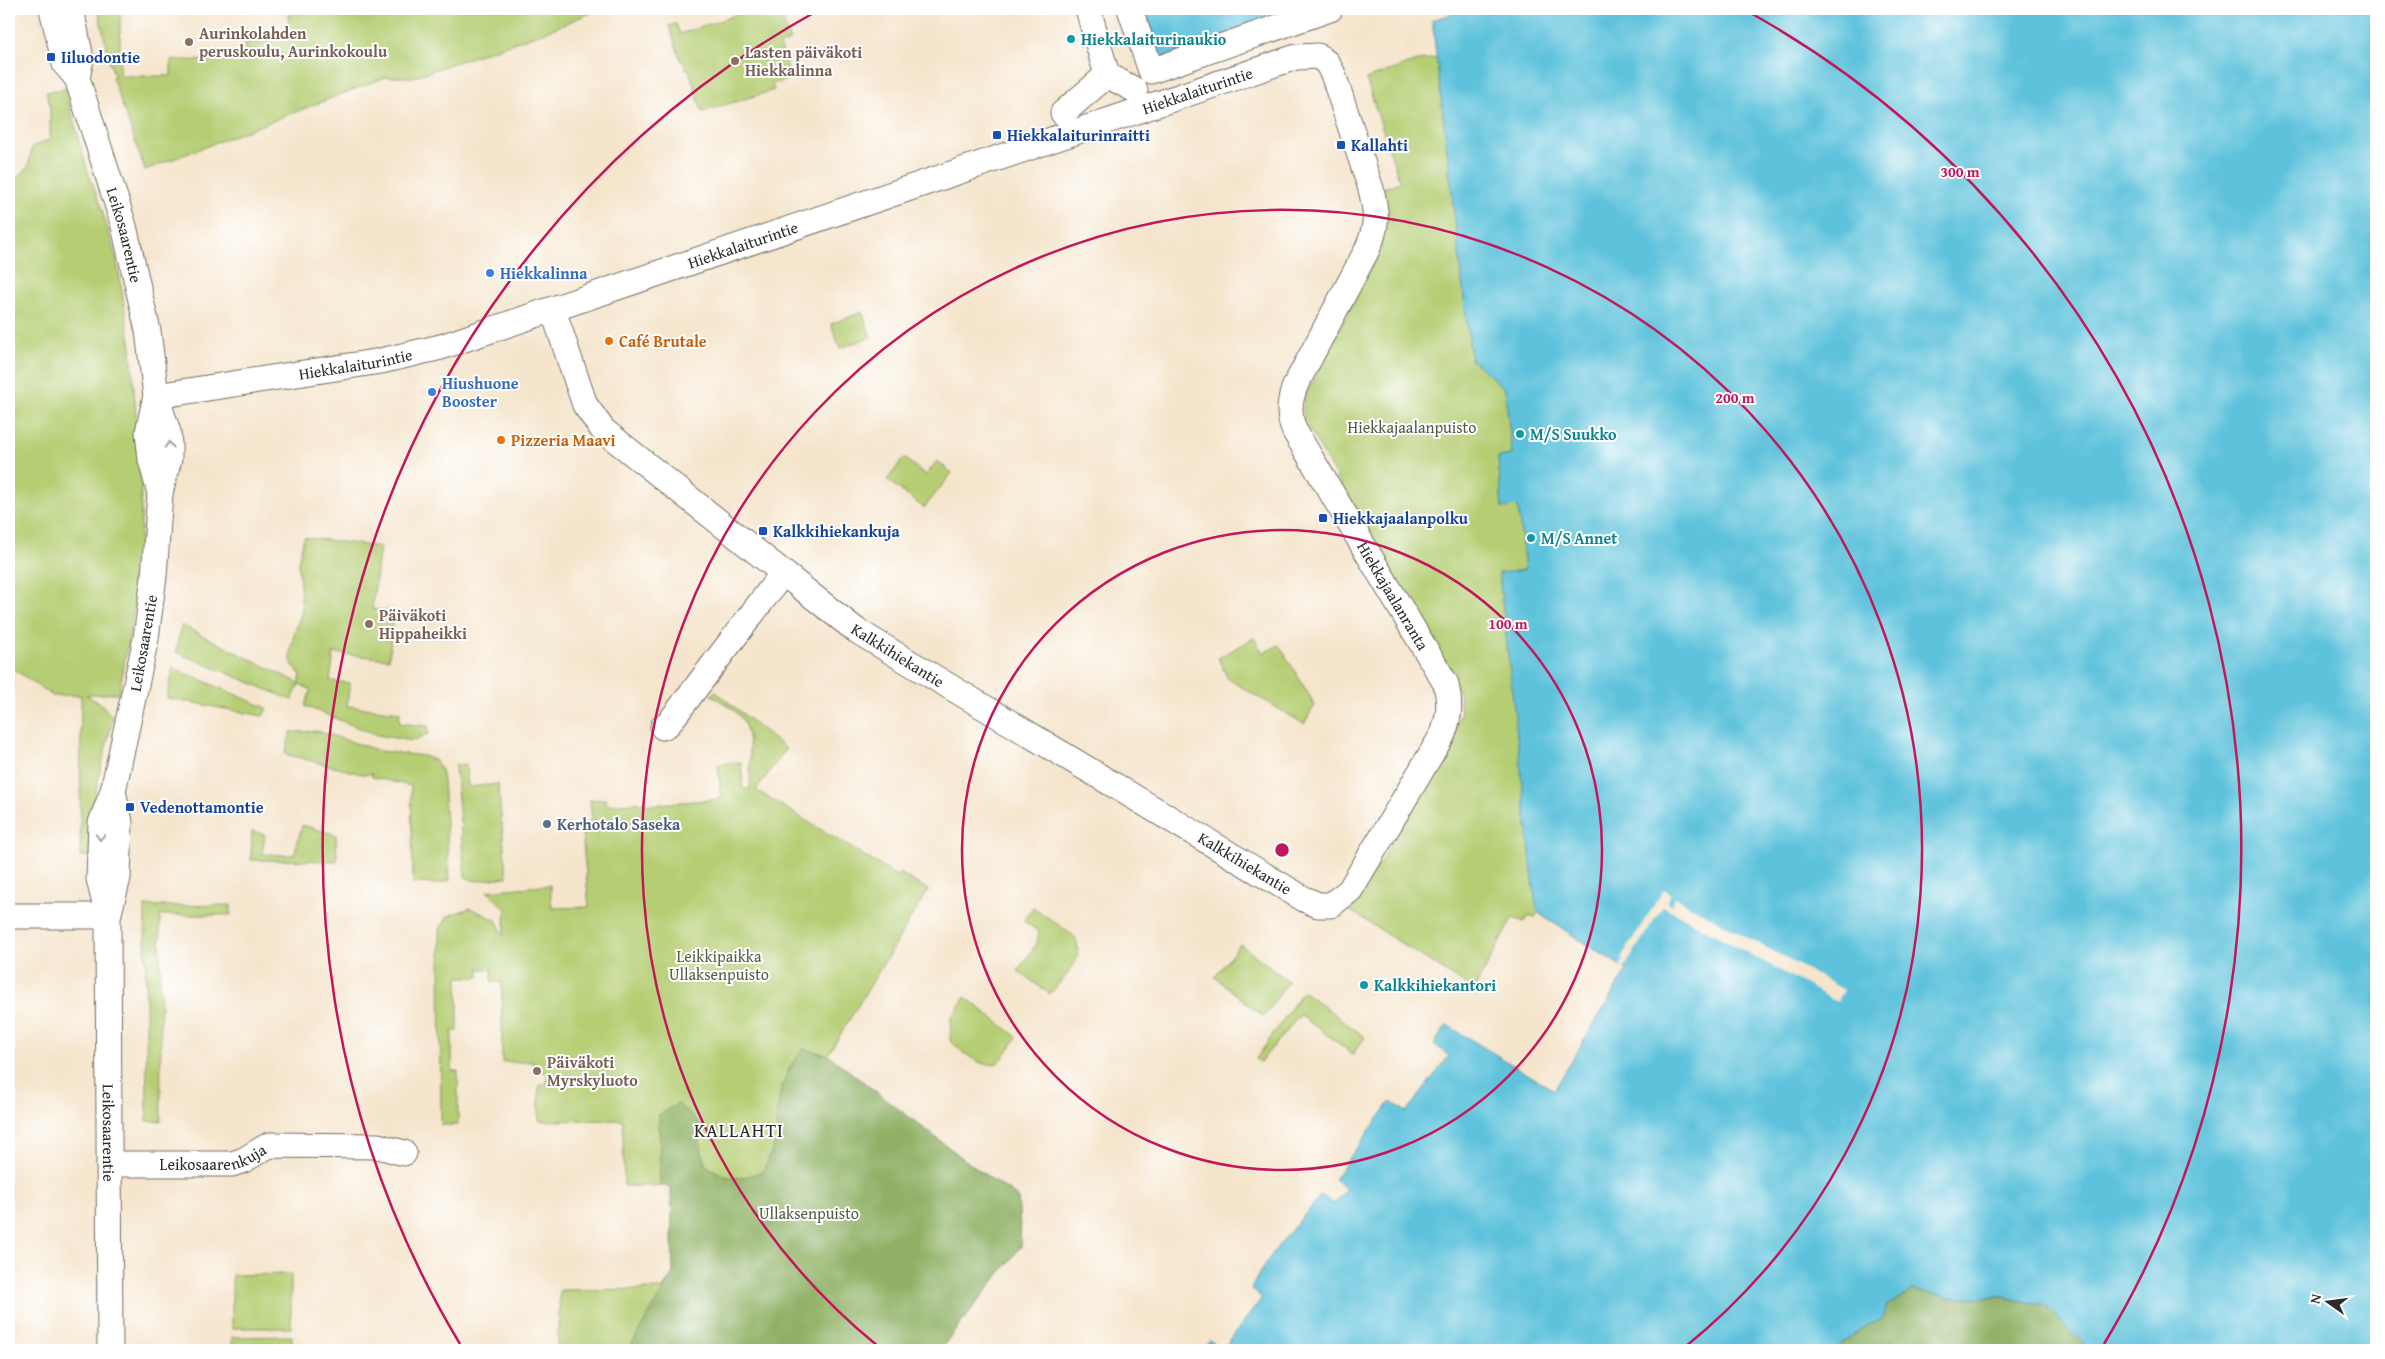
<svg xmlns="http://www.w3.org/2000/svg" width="2385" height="1359" font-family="'Gentium Book Plus',serif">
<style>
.green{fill:#b5ce73;stroke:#707c4f}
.forest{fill:#90b165;stroke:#5e6e48}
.water{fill:#5ec2dc;stroke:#447684}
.pier{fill:#f5e5cc}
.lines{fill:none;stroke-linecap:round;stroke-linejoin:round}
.minor-casing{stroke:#726c63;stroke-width:27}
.minor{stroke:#fff;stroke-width:25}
.oneway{stroke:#a0a0a0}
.ring{fill:none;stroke:#c2185b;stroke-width:2.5}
.culture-dot{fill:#0f9aa8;stroke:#fff;stroke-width:2}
.education-dot{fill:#8d6e63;stroke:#fff;stroke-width:2}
.transit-dot{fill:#1a4fb4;stroke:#fff;stroke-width:2}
.shop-dot{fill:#3f7fe0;stroke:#fff;stroke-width:2}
.food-dot{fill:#e8710a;stroke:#fff;stroke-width:2}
.service-dot{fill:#5c6f8a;stroke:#fff;stroke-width:2}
.labels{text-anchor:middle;stroke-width:4;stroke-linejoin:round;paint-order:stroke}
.education-label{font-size:16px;font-weight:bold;fill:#785e54;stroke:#fff;text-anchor:start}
.culture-label{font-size:16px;font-weight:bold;fill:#0d838f;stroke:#fff;text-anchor:start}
.transit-label{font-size:16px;font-weight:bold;fill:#164399;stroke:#fff;text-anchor:start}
.street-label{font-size:16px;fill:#2b2b2b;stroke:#fff}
.shop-label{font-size:16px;font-weight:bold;fill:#366cbe;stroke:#fff;text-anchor:start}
.food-label{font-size:16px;font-weight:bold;fill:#c56008;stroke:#fff;text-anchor:start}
.park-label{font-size:16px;fill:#545c41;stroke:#fff}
.service-label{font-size:16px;font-weight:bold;fill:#4e5e75;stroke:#fff;text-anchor:start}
.quarter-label{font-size:19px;letter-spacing:1px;fill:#2b2b2b;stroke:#fff}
.centre{fill:#c2185b;stroke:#fff;stroke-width:2.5}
.ring-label{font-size:15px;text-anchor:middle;font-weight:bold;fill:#c2185b;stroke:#fff;stroke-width:4;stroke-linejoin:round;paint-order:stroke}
</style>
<rect width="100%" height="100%" fill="#fff"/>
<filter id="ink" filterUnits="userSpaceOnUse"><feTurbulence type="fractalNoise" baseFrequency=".02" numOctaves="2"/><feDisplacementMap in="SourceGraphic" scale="10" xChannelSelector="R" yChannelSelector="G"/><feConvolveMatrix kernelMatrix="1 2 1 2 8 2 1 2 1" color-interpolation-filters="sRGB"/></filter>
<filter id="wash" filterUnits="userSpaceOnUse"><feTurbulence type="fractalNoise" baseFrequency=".0096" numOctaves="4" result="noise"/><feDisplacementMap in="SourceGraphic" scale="20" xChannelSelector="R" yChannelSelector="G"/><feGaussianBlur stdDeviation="1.12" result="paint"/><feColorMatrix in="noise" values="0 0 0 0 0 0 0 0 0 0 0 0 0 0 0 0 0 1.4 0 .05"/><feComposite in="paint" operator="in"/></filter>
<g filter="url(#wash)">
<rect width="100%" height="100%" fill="#f5e5cc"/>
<g class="green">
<path d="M 98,9 L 120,9 L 120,76 L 171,76 L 171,60 L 244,61 L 245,42 L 273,42 L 288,28 L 289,12 L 309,13 L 309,9 L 600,9 L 545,32 L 413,77 L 386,77 L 145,170 L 112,76 L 115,76 L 110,64 Z"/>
<path d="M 753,9 L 779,9 L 790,41 L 780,45 L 789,72 L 785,74 L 787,80 L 772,84 L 774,90 L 702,112 L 689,69 L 686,69 L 684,61 L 681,61 L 669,26 L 676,24 L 680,34 Z"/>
<path d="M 1437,58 L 1471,359 L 1505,388 L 1512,455 L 1498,457 L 1502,507 L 1518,506 L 1525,570 L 1499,574 L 1539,912 L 1535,917 L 1527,917 L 1524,922 L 1513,917 L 1474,990 L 1351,911 L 1453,740 L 1461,710 L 1459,693 L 1304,420 L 1303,409 L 1305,396 L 1381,248 L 1382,188 L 1400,182 L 1366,79 L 1417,61 Z"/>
<path d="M 65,88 L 87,169 L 102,210 L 117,261 L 131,347 L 141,485 L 141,529 L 134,608 L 119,693 L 86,695 L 101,704 L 113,717 L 92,807 L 91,856 L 80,856 L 81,695 L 53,696 L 9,666 L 9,186 L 28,167 L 32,147 L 50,139 L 50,108 L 46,92 Z"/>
<path d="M 862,312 L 871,337 L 840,348 L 831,324 Z"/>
<path d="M 904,458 L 926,475 L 937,461 L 952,473 L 924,508 L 887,480 Z"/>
<path d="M 304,537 L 380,547 L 372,609 L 394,612 L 389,659 L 334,653 L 330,681 L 350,683 L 347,706 L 400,712 L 399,723 L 428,726 L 428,734 L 412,741 L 377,735 L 305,706 L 311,690 L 299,684 L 292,700 L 176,652 L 181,626 L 183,626 L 299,683 L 301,675 L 292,664 L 290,655 L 293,638 L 302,611 L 298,562 Z"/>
<path d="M 1254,638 L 1263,653 L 1279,645 L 1315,705 L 1304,724 L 1228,679 L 1218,658 Z"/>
<path d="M 173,668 L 267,708 L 263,716 L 167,698 Z"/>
<path d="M 715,691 L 786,749 L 756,790 L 897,876 L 899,873 L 928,890 L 828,1055 L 978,1170 L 1018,1197 L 1021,1246 L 940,1350 L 557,1350 L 560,1290 L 663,1289 L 673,1273 L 671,1186 L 624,1186 L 623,1120 L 539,1121 L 539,1085 L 547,1084 L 547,1072 L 534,1071 L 533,1062 L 502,1062 L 502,982 L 492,982 L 492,969 L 479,969 L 479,977 L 458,977 L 458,1031 L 452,1031 L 452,1071 L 458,1071 L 458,1125 L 441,1125 L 440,929 L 448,916 L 470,908 L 496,920 L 504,936 L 506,909 L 487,891 L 550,885 L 552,908 L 589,907 L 581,822 L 592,821 L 590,800 L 606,799 L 606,805 L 645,802 L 646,805 L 721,799 L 718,764 L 741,762 L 743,789 L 750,789 C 750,772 752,734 742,719 C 735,709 722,702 711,695 Z"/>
<path d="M 318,731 L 380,751 L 424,756 L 436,761 L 441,770 L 443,781 L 450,880 L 438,884 L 413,883 L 411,786 L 372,777 L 372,774 L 361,774 L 285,754 L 291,732 Z"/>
<path d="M 466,764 L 468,787 L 498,784 L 507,877 L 476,881 L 465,877 L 455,765 Z"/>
<path d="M 302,825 L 336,835 L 337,861 L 251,860 L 252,831 L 265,835 L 262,854 L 294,855 Z"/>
<path d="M 231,905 L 231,915 L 160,915 L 161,1121 L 147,1121 L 145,906 Z"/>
<path d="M 1033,907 L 1074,936 C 1087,959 1064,977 1050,994 L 1018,971 L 1037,943 L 1039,932 L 1024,921 Z"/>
<path d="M 1240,944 L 1288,981 L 1264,1017 L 1215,977 Z"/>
<path d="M 1303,991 L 1365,1037 L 1353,1054 L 1300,1015 L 1260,1062 L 1256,1059 Z"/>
<path d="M 965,997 L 1017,1037 C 1012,1044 1007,1053 1001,1060 C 986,1075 961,1050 950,1041 L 951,1019 Z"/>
<path d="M 291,1274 L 291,1328 L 232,1328 L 232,1275 Z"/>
<path d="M 292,1336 L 292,1350 L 232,1350 L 232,1337 Z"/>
</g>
<g class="forest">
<path d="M 803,1049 L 828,1055 L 978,1170 L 1018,1197 L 1021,1246 L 940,1350 L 624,1350 L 633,1342 L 673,1273 L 671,1186 L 660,1186 L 659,1115 L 678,1103 L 703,1127 L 700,1143 L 705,1165 C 732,1181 734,1181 763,1171 L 777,1139 L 776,1117 L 781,1089 L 789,1069 Z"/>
<path d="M 1913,1290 L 1950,1297 L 2004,1297 L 2046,1306 L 2090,1350 L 1834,1350 L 1863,1328 L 1882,1319 L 1888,1305 Z"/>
</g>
<g class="water">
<path d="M 1141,9 L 1307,9 L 1158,59 Z"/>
<path d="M 1468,9 L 2376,9 L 2376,1350 L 2090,1350 L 2046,1306 L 2004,1297 L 1950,1297 L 1913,1290 L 1888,1305 L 1882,1319 L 1863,1328 L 1834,1350 L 1202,1350 L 1210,1340 L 1222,1350 L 1262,1298 L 1251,1289 C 1267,1254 1297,1225 1321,1195 L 1334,1204 L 1346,1189 L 1334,1179 L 1391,1101 L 1406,1112 L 1449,1056 L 1434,1044 L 1447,1025 L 1554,1090 L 1627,970 L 1541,915 L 1536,907 L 1499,573 L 1525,570 L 1518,506 L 1502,508 L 1498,457 L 1512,455 L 1505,389 L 1471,359 L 1432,20 Z"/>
</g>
<path class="pier" d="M 1664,889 L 1671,894 L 1666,902 L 1671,905 L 1675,898 L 1844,990 L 1837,1002 L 1663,906 L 1624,968 L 1620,966 L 1624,960 L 1621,958 Z"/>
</g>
<g filter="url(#ink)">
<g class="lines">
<g class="minor-casing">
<g id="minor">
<path id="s1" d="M 52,9 L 65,64 L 77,78 L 124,226 L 148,331 L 156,396 L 168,432 L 169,444 L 169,459 L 160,493 L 154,576 L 146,638 L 113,791 L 101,823 L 99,879 L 108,916 L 110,1350"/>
<path d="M 71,9 L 81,59 L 77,78"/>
<path d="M 1088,9 L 1107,75 L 1135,90"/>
<path d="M 1130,9 L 1151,71 L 1330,9"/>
<path d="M 1063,113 L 1107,75"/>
<path id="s2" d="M 156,396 L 381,361 L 441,347 L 1296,57 L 1318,56 L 1327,63 L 1333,74 L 1371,189 C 1377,214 1378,225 1367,250 L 1295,386 C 1289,402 1288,414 1294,430 L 1446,684 C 1450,703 1450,715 1443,734 L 1350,890 L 1331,905 L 1318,905 L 1304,899 L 857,631 L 830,610 L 603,430 L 585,405 L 553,310"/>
<path d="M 156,396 L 148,432 L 151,460 L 160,493"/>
<path d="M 663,727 L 669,723 L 783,573"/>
<path d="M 109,913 L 118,878 L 120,822 L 113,791"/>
<path d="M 9,916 L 108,916"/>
<path id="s3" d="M 109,1164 L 232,1164 L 244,1160 L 269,1145 L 378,1146 L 404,1153"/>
</g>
</g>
<use href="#minor" class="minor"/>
</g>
<defs><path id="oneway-chevron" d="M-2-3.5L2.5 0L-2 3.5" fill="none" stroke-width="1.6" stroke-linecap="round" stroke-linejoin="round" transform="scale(1.25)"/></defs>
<g class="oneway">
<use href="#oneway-chevron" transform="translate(169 445) rotate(-93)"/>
<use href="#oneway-chevron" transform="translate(100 837) rotate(94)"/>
</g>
</g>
<g class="ring">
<circle cx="1282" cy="850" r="320"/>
<path d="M879 1347A640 640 0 1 1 1685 1347"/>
<path d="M460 1344A959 959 0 0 1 817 11M1747 11A959 959 0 0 1 2104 1344"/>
</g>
<g class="culture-dot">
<circle cx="1071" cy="39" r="5"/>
<circle cx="1520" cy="434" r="5"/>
<circle cx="1531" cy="538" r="5"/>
<circle cx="1364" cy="985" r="5"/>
</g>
<g class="education-dot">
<circle cx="189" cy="42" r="5"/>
<circle cx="735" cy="61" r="5"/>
<circle cx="369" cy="624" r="5"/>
<circle cx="537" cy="1071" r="5"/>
</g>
<g class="transit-dot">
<rect x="46" y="52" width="10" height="10" rx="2.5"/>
<rect x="992" y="130" width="10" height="10" rx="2.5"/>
<rect x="1336" y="140" width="10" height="10" rx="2.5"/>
<rect x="1318" y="513" width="10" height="10" rx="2.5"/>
<rect x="758" y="526" width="10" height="10" rx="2.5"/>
<rect x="125" y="802" width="10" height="10" rx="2.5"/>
</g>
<g class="shop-dot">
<circle cx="490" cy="273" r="5"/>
<circle cx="432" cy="392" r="5"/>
</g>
<g class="food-dot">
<circle cx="609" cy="341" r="5"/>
<circle cx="501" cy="440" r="5"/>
</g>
<circle class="service-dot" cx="547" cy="824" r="5"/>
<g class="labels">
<g class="education-label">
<text x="199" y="39">Aurinkolahden<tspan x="199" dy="18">peruskoulu, Aurinkokoulu</tspan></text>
<text x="745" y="58">Lasten päiväkoti<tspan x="745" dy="18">Hiekkalinna</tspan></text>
<text x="379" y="621">Päiväkoti<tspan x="379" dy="18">Hippaheikki</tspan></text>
<text x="547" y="1068">Päiväkoti<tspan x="547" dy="18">Myrskyluoto</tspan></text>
</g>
<g class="culture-label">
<text x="1081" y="45">Hiekkalaiturinaukio</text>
<text x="1530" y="440">M/S Suukko</text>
<text x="1541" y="544">M/S Annet</text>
<text x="1374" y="991">Kalkkihiekantori</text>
</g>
<g class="transit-label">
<text x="61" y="63">Iiluodontie</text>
<text x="1007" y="141">Hiekkalaiturinraitti</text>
<text x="1351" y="151">Kallahti</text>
<text x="1333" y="524">Hiekkajaalanpolku</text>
<text x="773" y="537">Kalkkihiekankuja</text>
<text x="140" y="813">Vedenottamontie</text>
</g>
<g class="street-label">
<text dy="6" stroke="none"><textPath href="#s2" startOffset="1088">Hiekkalaiturintie</textPath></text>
<text dy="6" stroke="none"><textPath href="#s1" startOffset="239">Leikosaarentie</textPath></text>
<text dy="6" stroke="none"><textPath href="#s2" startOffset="608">Hiekkalaiturintie</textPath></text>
<text dy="6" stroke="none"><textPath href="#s2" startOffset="202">Hiekkalaiturintie</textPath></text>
<text dy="6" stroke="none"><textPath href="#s2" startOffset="1814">Hiekkajaalanranta</textPath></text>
<text transform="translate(143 643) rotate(-80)" y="6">Leikosaarentie</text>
<text transform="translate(898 655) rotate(32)" y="6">Kalkkihiekantie</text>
<text transform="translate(1245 863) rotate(31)" y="6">Kalkkihiekantie</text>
<text dy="6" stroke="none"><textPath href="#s1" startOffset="1151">Leikosaarentie</textPath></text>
<text dy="6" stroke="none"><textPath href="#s3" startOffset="105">Leikosaarenkuja</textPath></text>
</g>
<g class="shop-label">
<text x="500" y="279">Hiekkalinna</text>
<text x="442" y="389">Hiushuone<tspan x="442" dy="18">Booster</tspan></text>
</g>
<g class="food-label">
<text x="619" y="347">Café Brutale</text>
<text x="511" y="446">Pizzeria Maavi</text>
</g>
<g class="park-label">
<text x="1412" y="433">Hiekkajaalanpuisto</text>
<text x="719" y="962">Leikkipaikka<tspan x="719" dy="18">Ullaksenpuisto</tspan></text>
<text x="809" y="1219">Ullaksenpuisto</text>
</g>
<g class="service-label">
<text x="557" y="830">Kerhotalo Saseka</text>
</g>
<g class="quarter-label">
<text x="739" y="1137">KALLAHTI</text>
</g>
</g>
<circle cx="1282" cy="850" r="8" class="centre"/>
<g class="ring-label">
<text x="1960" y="177">300 m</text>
<text x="1735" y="403">200 m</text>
<text x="1508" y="629">100 m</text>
</g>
<rect width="2385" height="1359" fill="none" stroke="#fff" stroke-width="30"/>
<g transform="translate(2328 1302) rotate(284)" stroke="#ffffff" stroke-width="4" paint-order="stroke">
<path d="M0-4L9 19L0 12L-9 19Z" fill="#2b2b2b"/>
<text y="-8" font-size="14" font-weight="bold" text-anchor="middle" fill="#2b2b2b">N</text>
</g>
</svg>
